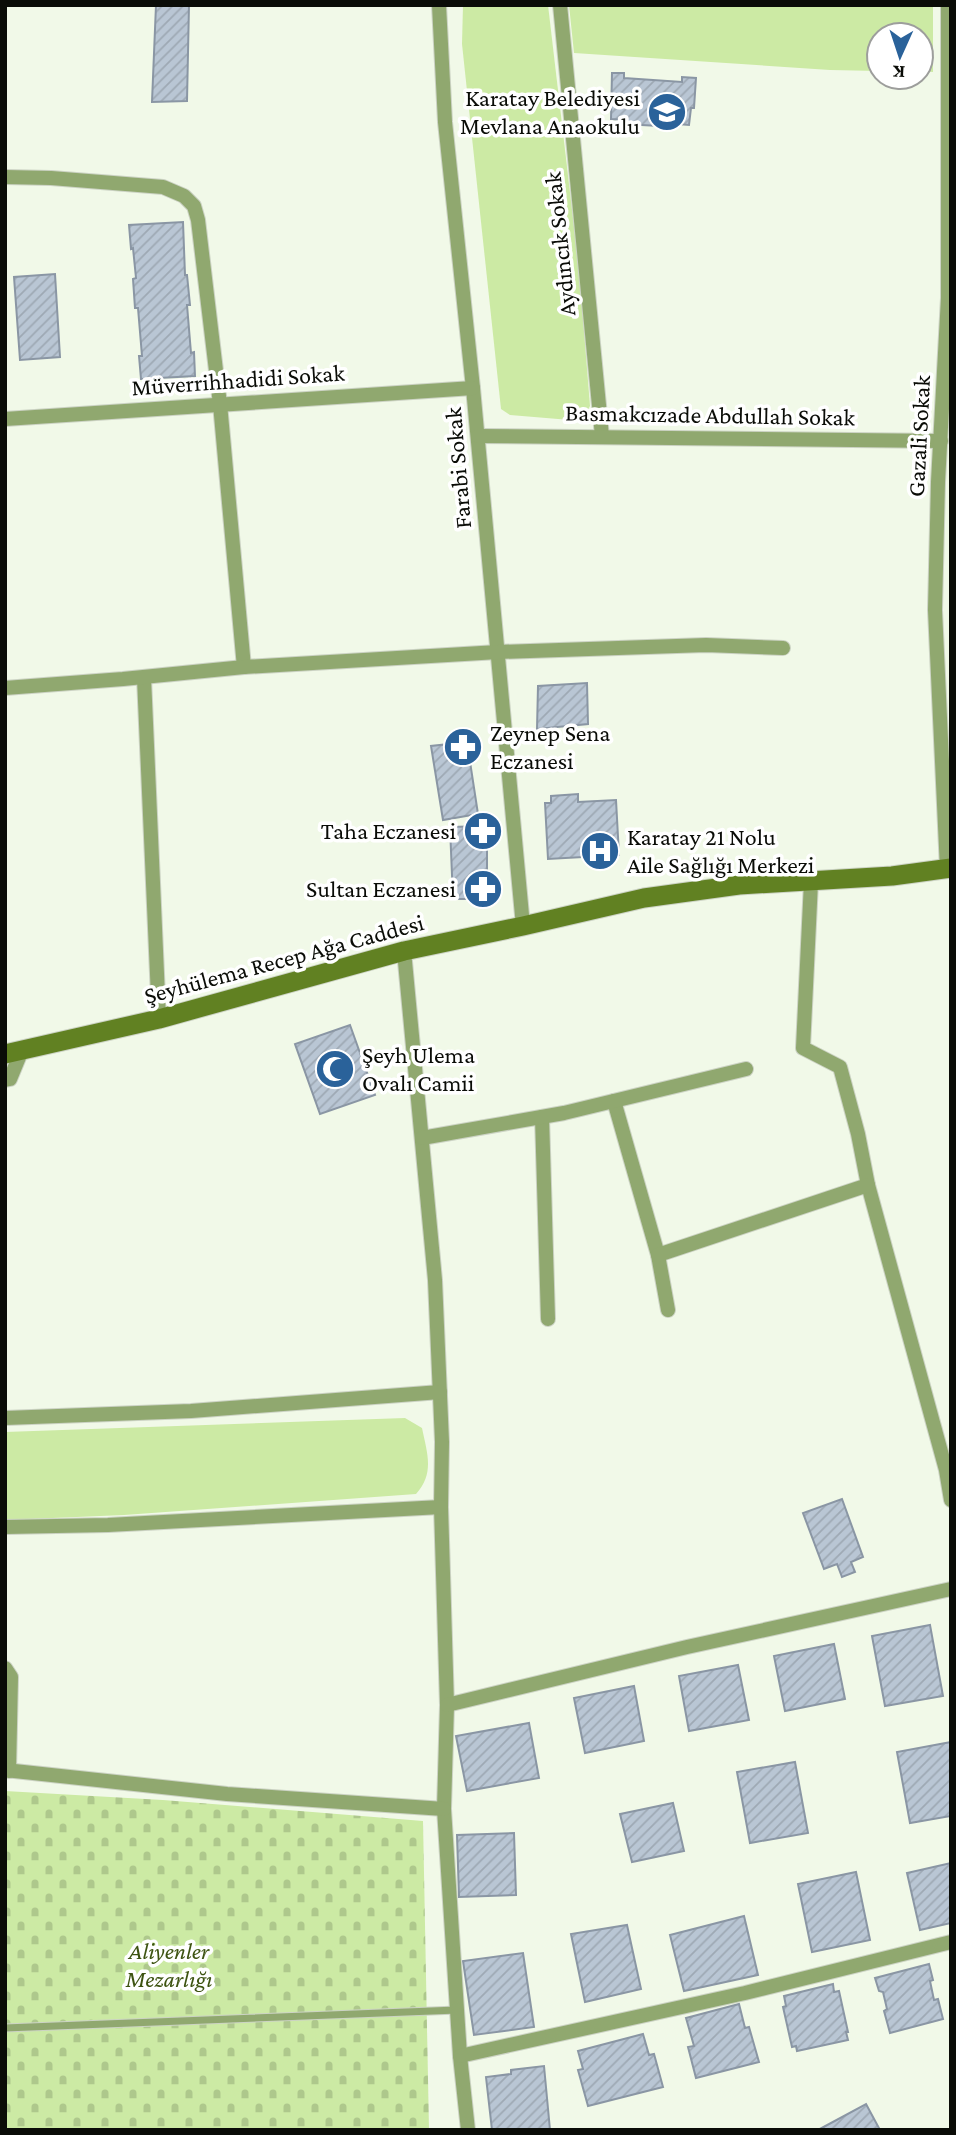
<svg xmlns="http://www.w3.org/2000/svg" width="956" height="2135" font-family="'Crimson Pro',serif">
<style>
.green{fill:#cceaa4}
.cemetery{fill:url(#cemetery-stones)}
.building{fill:url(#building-hatch);stroke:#8a96a4;stroke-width:2}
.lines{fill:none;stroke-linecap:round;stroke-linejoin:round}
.lane-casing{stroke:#ccd3c4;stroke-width:9}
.street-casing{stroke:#ccd3c4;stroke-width:16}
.secondary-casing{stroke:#ccd3c4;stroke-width:21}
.lane{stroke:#90a86f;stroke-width:7}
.street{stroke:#90a86f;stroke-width:14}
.secondary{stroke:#618122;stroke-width:19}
.labels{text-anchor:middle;stroke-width:7;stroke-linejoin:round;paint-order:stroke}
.poi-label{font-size:24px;fill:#0a0c07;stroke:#fff;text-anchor:end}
.street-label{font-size:24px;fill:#0a0c07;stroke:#fff}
.park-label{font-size:24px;font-style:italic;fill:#3d5311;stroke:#fff}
</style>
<defs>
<pattern id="cemetery-stones" width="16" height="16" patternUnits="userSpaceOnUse" patternTransform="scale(1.75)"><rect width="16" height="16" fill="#cceaa4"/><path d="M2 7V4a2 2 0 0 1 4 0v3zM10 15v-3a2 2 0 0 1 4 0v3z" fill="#aec88c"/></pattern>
<pattern id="building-hatch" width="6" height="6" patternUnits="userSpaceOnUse" patternTransform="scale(1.75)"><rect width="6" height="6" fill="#b9c6d4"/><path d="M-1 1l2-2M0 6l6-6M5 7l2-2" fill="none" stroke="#9ea9b4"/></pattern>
</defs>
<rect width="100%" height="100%" fill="#f1f9e8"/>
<g class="green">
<path d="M 463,5 L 548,5 L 579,269 L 590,406 L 582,421 L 510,415 L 501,409 L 462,44 Z"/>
<path d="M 569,5 L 933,5 L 933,72 L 921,71 L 921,35 L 879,35 L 879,71 L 830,70 L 574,53 Z"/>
<path d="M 405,1418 L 422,1428 C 427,1453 435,1473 416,1494 L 124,1515 L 5,1520 L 5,1432 Z"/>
</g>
<path class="cemetery" d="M 5,1791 L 163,1800 L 423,1821 L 429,2130 L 5,2130 Z"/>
<g class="building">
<path d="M 156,5 L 189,5 L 187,101 L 152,102 Z"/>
<path d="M 612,73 L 624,73 L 624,78 L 682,82 L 682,77 L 696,78 L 694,108 L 691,108 L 689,125 L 677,124 L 677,127 L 624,124 L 625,120 L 611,119 Z"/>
<path d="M 183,222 L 185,275 L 187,275 L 190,305 L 187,305 L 191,353 L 194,352 L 195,376 L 141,379 L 139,356 L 142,356 L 138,308 L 135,308 L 133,279 L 136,278 L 133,248 L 131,249 L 129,225 Z"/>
<path d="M 55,274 L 60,357 L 20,360 L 14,277 Z"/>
<path d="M 587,683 L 588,724 L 537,729 L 538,686 Z"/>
<path d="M 467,742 L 478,814 L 443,820 L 431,746 Z"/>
<path d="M 578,794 L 578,802 L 616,800 L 619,855 L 548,859 L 545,803 L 551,803 L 551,796 Z"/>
<path d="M 487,826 L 487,899 L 453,899 L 450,827 Z"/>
<path d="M 350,1025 L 375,1095 L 320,1114 L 295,1044 Z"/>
<path d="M 842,1499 L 863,1557 L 851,1562 L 855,1572 L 842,1577 L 837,1564 L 824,1569 L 803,1513 Z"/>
<path d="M 930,1625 L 943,1696 L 885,1706 L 872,1636 Z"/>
<path d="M 834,1644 L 845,1699 L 785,1711 L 774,1656 Z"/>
<path d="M 738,1665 L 749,1720 L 689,1731 L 679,1676 Z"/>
<path d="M 634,1686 L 644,1741 L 585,1753 L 574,1698 Z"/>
<path d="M 529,1723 L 539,1778 L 467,1791 L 456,1736 Z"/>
<path d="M 951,1742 L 951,1816 L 910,1823 L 897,1752 Z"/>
<path d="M 795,1762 L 808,1833 L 750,1843 L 737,1772 Z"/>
<path d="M 673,1803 L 684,1851 L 632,1862 L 620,1814 Z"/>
<path d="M 514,1833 L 516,1895 L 459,1897 L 457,1835 Z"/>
<path d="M 951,1863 L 951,1923 L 920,1930 L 907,1873 Z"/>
<path d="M 856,1872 L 870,1940 L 812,1952 L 798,1884 Z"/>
<path d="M 744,1916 L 758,1975 L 684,1991 L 670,1935 Z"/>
<path d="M 627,1925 L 641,1989 L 585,2002 L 571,1934 Z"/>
<path d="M 523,1953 L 534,2027 L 474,2035 L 463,1961 Z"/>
<path d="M 929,1964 L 933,1980 L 930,1981 L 934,2000 L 938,1999 L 943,2019 L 890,2033 L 884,2011 L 887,2009 L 883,1992 L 879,1991 L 875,1978 Z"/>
<path d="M 833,1984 L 834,1992 L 839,1991 L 848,2032 L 846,2032 L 848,2040 L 797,2051 L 796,2046 L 792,2047 L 783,2007 L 786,2006 L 784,1996 Z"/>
<path d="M 739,2004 L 745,2028 L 749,2027 L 759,2062 L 696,2078 L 688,2047 L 694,2046 L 686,2018 Z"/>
<path d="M 643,2034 L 649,2055 L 654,2054 L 663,2087 L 588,2106 L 578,2070 L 583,2069 L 578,2051 Z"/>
<path d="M 544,2066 L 550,2130 L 492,2130 L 486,2077 L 511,2074 L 511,2070 Z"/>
<path d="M 866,2104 L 880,2130 L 818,2130 Z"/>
</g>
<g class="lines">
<g class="lane-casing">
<path id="lane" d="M 5,2028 L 457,2010"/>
</g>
<g class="street-casing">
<g id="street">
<path d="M 439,5 L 445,122 L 473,388 L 523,926"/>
<path d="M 560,5 L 602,436"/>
<path d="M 5,177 L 51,178 L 163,187 L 184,196 L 194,206 L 198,220 L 220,404 L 244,667"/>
<path d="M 5,419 L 473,388"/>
<path d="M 478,436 L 941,441"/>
<path d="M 144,678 L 159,1019"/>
<path d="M 5,688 L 123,679 L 244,667 L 498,652 L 706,645 L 783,648"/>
<path d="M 947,869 L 935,610 L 938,482 L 948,298 L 948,5"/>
<path d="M 811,882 L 803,1048 L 840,1067 L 858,1134 L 868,1185 L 946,1470 L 951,1500"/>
<path d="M 404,951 L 435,1280 L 442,1442 L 441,1507 L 447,1705 L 444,1809 L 460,2056 L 468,2130"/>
<path d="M 5,1080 L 10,1079 L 22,1050"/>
<path d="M 614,1101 L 658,1255 L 668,1310"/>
<path d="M 542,1117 L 548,1319"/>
<path d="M 422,1138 L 564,1113 L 746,1069"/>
<path d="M 658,1255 L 868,1185"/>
<path d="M 5,1418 L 191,1411 L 440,1392"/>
<path d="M 5,1527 L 108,1525 L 441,1507"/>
<path d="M 5,1668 L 11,1677 L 9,1771"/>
<path d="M 447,1705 L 687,1647 L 951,1589"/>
<path d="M 5,1770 L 227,1794 L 444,1809"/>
<path d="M 460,2056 L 745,1993 L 951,1942"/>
</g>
</g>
<g class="secondary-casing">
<path id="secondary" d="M 5,1054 L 159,1019 L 404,951 L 523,926 L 644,898 L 739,885 L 892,876 L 951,868"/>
</g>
<use href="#lane" class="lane"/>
<use href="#street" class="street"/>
<use href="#secondary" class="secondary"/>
</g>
<defs>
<g id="school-disc" transform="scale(2.0125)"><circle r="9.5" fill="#2a629a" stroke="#fff"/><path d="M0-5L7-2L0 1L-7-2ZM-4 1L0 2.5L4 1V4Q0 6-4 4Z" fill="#fff"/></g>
<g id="pharmacy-disc" transform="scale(2.0125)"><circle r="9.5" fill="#2a629a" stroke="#fff"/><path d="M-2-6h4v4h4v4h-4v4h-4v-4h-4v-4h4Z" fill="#fff"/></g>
<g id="hospital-disc" transform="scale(2.0125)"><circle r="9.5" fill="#2a629a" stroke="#fff"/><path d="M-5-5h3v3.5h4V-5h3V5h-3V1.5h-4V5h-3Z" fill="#fff"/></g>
<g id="mosque-disc" transform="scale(2.0125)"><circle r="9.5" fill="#2a629a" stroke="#fff"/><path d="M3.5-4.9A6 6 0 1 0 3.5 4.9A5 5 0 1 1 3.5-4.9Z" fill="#fff"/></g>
</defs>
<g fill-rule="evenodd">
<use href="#school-disc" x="667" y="112"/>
<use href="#pharmacy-disc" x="463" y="747"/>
<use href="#pharmacy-disc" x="483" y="831"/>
<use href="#hospital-disc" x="600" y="851"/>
<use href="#pharmacy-disc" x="483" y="889"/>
<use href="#mosque-disc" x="335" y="1069"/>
</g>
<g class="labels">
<g class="poi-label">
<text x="640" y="106">Karatay Belediyesi<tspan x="640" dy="28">Mevlana Anaokulu</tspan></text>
<text x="490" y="741" text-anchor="start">Zeynep Sena<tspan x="490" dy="28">Eczanesi</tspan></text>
<text x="456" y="839">Taha Eczanesi</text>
<text x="627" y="845" text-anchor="start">Karatay 21 Nolu<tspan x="627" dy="28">Aile Sağlığı Merkezi</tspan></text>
<text x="456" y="897">Sultan Eczanesi</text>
<text x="362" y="1063" text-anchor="start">Şeyh Ulema<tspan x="362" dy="28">Ovalı Camii</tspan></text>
</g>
<g class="street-label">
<text transform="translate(560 244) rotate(-96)" y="8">Aydıncık Sokak</text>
<text transform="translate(238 380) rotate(-4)" y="8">Müverrihhadidi Sokak</text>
<text transform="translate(710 415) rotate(1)" y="8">Basmakcızade Abdullah Sokak</text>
<text transform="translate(919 436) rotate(-87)" y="8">Gazali Sokak</text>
<text transform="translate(458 468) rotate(-95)" y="8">Farabi Sokak</text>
<text transform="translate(284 959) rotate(-15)" y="8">Şeyhülema Recep Ağa Caddesi</text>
</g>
<g class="park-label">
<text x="169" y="1959">Aliyenler<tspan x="169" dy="28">Mezarlığı</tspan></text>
</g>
</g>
<rect width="956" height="2135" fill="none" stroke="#0a0c07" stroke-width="14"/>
<g transform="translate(900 56) rotate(183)"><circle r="33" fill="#ffffff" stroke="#9d9e9c" stroke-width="2"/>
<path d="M0-5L12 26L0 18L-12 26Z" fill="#2a629a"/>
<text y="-10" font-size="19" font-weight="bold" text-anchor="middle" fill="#0a0c07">K</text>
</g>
</svg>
